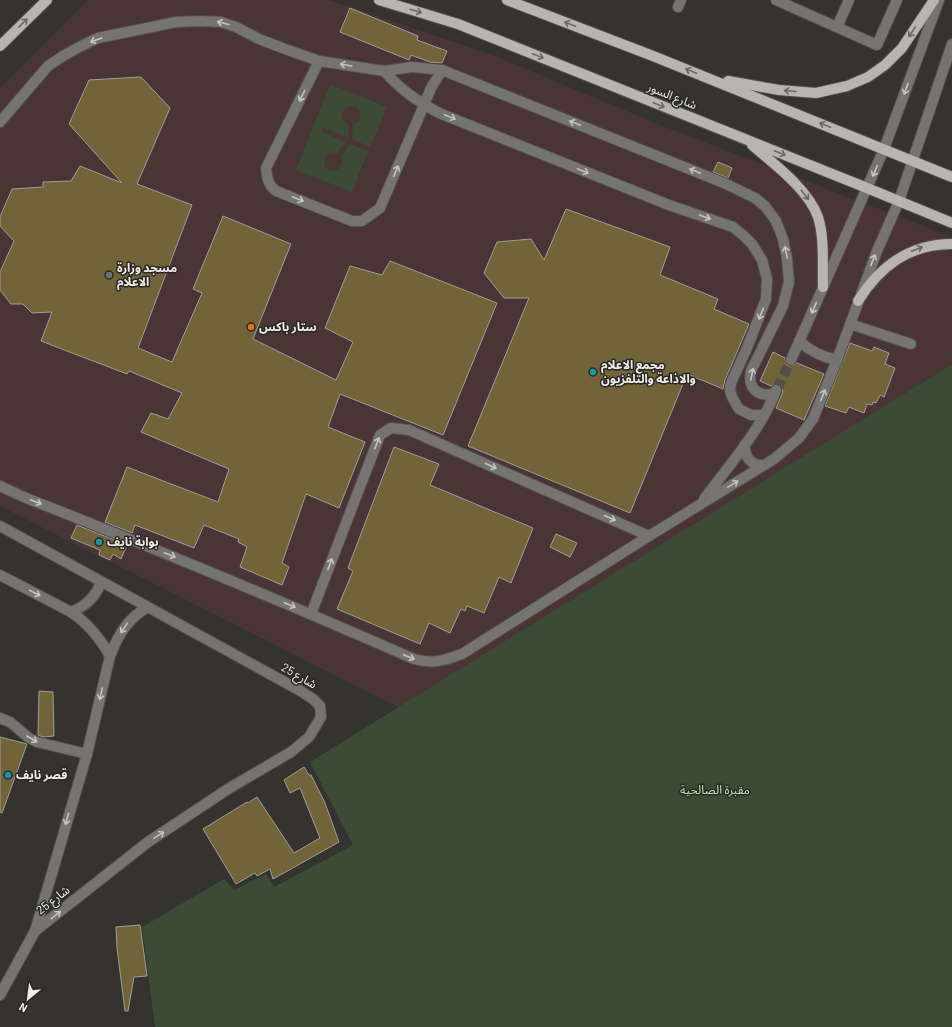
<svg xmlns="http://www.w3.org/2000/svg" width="952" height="1027" font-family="Barlow,'Noto Sans Arabic',sans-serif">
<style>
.commercial{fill:#493536}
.green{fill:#3b4b35}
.building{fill:#706438;stroke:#9f9e99}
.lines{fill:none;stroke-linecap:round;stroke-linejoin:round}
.minor-tunnel{stroke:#504f4b;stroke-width:10;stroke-dasharray:10 5;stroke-linecap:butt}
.minor-casing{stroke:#52514d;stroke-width:12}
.major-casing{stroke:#52514d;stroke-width:12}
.minor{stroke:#767472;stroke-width:10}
.major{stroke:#b8b4b1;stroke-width:10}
.oneway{stroke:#6a6864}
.oneway2{stroke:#c5c4c1}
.worship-dot{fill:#6b7280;stroke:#2a2925;stroke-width:1.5}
.food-dot{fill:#e8710a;stroke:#2a2925;stroke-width:1.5}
.culture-dot{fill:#0f9aa8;stroke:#2a2925;stroke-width:1.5}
.labels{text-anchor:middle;stroke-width:3;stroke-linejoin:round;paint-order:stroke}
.street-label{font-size:12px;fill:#f0efec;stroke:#2a2925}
.poi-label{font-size:12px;font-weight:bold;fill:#f0efec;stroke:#2a2925;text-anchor:start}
.park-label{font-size:12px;fill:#bbe8aa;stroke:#2a2925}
</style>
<rect width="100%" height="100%" fill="#34332f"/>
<path class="commercial" d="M 88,0 L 329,0 L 495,56 L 660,125 L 952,237 L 952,364 L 400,708 L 0,506 L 0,88 Z"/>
<g class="green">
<path d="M 330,84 L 387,107 L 370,147 L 352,139 L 353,125 L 360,120 C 364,93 326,112 349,125 L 348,137 L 324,128 L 322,132 L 346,142 L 337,153 L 331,152 C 325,155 323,160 325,167 L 331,171 C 340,171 344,164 341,156 L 350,144 L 368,151 L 352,192 L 296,170 Z"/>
<path d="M 952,364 L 952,1027 L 155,1027 L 142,927 L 224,879 L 234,890 L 266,874 L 274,887 L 353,845 L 310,762 Z"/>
</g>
<g class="building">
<path d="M 350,8 L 418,36 L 417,40 L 447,51 L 442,63 L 430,62 L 411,55 L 409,60 L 340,32 Z"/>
<path d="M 141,77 L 170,108 L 137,184 L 192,205 L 138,348 L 172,362 L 202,293 L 193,289 L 223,216 L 291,244 L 253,339 L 336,380 L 353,342 L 325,328 L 350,266 L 382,275 L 390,261 L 497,303 L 443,435 L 340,394 L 328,427 L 365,442 L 339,508 L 306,494 L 282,563 L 289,567 L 282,585 L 240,567 L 247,547 L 238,542 L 239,539 L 204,525 L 194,548 L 135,525 L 132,533 L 105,522 L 127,467 L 218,502 L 229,469 L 141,432 L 151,413 L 168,419 L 182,393 L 129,371 L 127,374 L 41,341 L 52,312 L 32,313 L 23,304 L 11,304 L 0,290 L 0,272 L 14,241 L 0,226 L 0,217 L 12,189 L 43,187 L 43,182 L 71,181 L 80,166 L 122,183 L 69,124 L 89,80 Z"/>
<path d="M 718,162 L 732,168 L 728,178 L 713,172 Z"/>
<path d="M 566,209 L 670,247 L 660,275 L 718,299 L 714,309 L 749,324 L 725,380 L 723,389 L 687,374 L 630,513 L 468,446 L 529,298 L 504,298 L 484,273 L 497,242 L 531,239 L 544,260 Z"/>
<path d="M 850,343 L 872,351 L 874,347 L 889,353 L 885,364 L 895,368 L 884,397 L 880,395 L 876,403 L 873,402 L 872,405 L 867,404 L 864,413 L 849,407 L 846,413 L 825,406 Z"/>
<path d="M 773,352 L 785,358 L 786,364 L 789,366 L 794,365 L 797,363 L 824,374 L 804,420 L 776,408 L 783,392 L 781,386 L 776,384 L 771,386 L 760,381 Z"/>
<path d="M 394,447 L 439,464 L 430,485 L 533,528 L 511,583 L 499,577 L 484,613 L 467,606 L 465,611 L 461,609 L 450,633 L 429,623 L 420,644 L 337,609 L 353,571 L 348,568 Z"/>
<path d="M 77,525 L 127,545 L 121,559 L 113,554 L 110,560 L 99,555 L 100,550 L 71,538 Z"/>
<path d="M 556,534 L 577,543 L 570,557 L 550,547 Z"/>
<path d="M 39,691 L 53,692 L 54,736 L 43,737 L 38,735 Z"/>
<path d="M 0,737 L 27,744 L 2,813 L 0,812 Z"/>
<path d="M 304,767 L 309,775 L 311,775 L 325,803 L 339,842 L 273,879 L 270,869 L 257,876 L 255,873 L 236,884 L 203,829 L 247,802 L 248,803 L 257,797 L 294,853 L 320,838 L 300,788 L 290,793 L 284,780 Z"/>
<path d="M 140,925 L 147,976 L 134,977 L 128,1011 L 125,1011 L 117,948 L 116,927 Z"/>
</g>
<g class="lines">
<path class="minor-tunnel" d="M 777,389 L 791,360"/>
<g class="minor-casing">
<g id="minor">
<path d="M 776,0 L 877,45 L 897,0"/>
<path d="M 678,7 L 681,0"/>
<path d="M 837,27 L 849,0"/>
<path d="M 319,61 L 266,168 C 267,178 268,185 276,191 L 352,221 L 362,221 L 380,208 L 424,105 L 431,88 L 442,70"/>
<path d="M 384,71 C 401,90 417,101 439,113 L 669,205 L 733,227 L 744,236 L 752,244 L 762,260 L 767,279 L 766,299 L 747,348 L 731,383 L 730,390 L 732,397 L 739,409 L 751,415 L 764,415"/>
<path d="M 0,122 L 48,66 L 63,56 L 81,46 L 98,38 L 176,22 L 200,21 L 221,22 L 236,27 L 259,39 L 285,49 L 319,61 L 384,71 L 412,67 L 442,70 L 724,183 L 755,198 L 765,206 L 776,221 L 783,239 L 787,258 L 789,282 L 783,306 L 751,371 C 747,389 759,398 775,393"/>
<path d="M 850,324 L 911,344"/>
<path d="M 799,341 C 811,352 822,357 837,360"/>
<path d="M 791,360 L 884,149 L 939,0"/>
<path d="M 745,444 C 744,457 751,466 764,465"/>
<path d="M 0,486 L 26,498 C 157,549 286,603 414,659 C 433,664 443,661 462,654 L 649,536 L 774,459 L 799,438 L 813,419 L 837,360 L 877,251 L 899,201 L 952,44"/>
<path d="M 704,499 C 727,468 763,427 776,390"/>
<path d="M 0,526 L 299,690 L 313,699 L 320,706 L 321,717 L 309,737 L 291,752 L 228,789 L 148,842 L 35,931 L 87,754 L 110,656 C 118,635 128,618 148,607"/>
<path d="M 0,575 L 71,612 C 89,624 100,638 110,656"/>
<path d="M 71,612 C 86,606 96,597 101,582"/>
<path d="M 311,614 L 380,435 L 391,428 L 409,430 L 649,536"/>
<path d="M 0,718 L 10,722 L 29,738 L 37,742 L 87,754"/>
<path d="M 0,995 L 35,931"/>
</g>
</g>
<g class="major-casing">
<g id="major">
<path d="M 379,0 L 458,24 L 867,188 L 952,223"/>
<path d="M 507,0 L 653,56 L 952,177"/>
<path d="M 0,46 L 47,0"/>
<path d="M 728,81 L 779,90 L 816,93 L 847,86 L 868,77 L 885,65 L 902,48 L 934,0"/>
<path d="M 752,145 C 774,164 808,189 818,217 C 825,239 822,264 823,287"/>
<path d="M 858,301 C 880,266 909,244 952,244"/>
</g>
</g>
<use href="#minor" class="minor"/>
<use href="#major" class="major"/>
</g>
<defs><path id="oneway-shaft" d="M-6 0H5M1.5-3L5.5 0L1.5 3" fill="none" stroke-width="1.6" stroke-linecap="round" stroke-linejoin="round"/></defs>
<g class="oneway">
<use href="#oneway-shaft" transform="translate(416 11) rotate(17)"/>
<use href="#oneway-shaft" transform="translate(23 23) rotate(-44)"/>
<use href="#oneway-shaft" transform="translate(570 24) rotate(-159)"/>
<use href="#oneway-shaft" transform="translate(912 32) rotate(124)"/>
<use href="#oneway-shaft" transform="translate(538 56) rotate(22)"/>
<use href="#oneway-shaft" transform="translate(691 71) rotate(-158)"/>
<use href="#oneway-shaft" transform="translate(790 91) rotate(-175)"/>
<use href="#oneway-shaft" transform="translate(659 105) rotate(22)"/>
<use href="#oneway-shaft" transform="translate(825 125) rotate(-158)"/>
<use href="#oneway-shaft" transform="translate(780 153) rotate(22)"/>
<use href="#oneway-shaft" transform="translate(805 195) rotate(52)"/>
<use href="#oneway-shaft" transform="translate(917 249) rotate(-21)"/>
</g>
<g class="oneway2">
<use href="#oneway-shaft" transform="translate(223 23) rotate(-166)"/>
<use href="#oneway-shaft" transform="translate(96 40) rotate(160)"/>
<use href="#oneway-shaft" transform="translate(346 65) rotate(-171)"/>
<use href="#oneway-shaft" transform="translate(906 89) rotate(110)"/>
<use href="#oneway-shaft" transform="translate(302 96) rotate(116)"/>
<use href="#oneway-shaft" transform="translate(450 117) rotate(22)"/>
<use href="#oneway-shaft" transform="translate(575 123) rotate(-158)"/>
<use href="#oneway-shaft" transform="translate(396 171) rotate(-66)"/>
<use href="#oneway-shaft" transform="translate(583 171) rotate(22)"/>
<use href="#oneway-shaft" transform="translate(695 171) rotate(-158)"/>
<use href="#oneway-shaft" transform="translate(875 171) rotate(113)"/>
<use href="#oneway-shaft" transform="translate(298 199) rotate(22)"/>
<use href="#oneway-shaft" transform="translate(705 217) rotate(20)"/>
<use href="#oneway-shaft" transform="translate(786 252) rotate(-102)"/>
<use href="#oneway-shaft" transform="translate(873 260) rotate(-69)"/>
<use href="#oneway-shaft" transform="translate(814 308) rotate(113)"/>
<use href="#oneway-shaft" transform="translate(761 314) rotate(112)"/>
<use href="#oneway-shaft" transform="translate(752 374) rotate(-79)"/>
<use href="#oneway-shaft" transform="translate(823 395) rotate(-68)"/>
<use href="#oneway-shaft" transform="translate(377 443) rotate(-69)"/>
<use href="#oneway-shaft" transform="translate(491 466) rotate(24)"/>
<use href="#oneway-shaft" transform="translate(733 484) rotate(-31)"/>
<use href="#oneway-shaft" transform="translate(36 502) rotate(21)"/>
<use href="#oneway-shaft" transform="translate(610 518) rotate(24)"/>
<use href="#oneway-shaft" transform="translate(170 555) rotate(22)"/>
<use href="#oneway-shaft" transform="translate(330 564) rotate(-69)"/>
<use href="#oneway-shaft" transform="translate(35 593) rotate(27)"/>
<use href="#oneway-shaft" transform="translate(290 605) rotate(23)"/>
<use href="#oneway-shaft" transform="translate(124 628) rotate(125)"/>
<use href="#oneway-shaft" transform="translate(409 657) rotate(23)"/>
<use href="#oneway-shaft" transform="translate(101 694) rotate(103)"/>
<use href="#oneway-shaft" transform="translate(32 739) rotate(30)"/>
<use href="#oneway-shaft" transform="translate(67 819) rotate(106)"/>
<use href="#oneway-shaft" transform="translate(159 835) rotate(-34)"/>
<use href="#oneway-shaft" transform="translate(56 915) rotate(-38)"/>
</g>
<circle class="worship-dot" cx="109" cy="275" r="4"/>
<circle class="food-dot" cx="251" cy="327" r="4"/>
<g class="culture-dot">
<circle cx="593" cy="372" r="4"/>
<circle cx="99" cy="542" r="4"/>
<circle cx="8" cy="775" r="4"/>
</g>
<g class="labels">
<g class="street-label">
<text transform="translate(672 96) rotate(22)" y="4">شارع السور</text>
<text transform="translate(299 676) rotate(30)" y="4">شارع 25</text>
<text transform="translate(53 900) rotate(-38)" y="4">شارع 25</text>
</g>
<g class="poi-label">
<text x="117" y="272">مسجد وزارة<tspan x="117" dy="14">الاعلام</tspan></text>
<text x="259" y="331">ستار باكس</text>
<text x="601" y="369">مجمع الاعلام<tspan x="601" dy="14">والاذاعة والتلفزيون</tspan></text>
<text x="107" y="546">بوابة نايف</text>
<text x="16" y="779">قصر نايف</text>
</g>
<g class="park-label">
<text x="715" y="794">مقبرة الصالحية</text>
</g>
</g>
<g transform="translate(28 999) rotate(209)" stroke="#2a2925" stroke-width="3" paint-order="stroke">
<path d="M0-3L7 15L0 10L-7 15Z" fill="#f0efec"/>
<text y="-6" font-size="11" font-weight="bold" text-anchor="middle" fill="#f0efec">N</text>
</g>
</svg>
